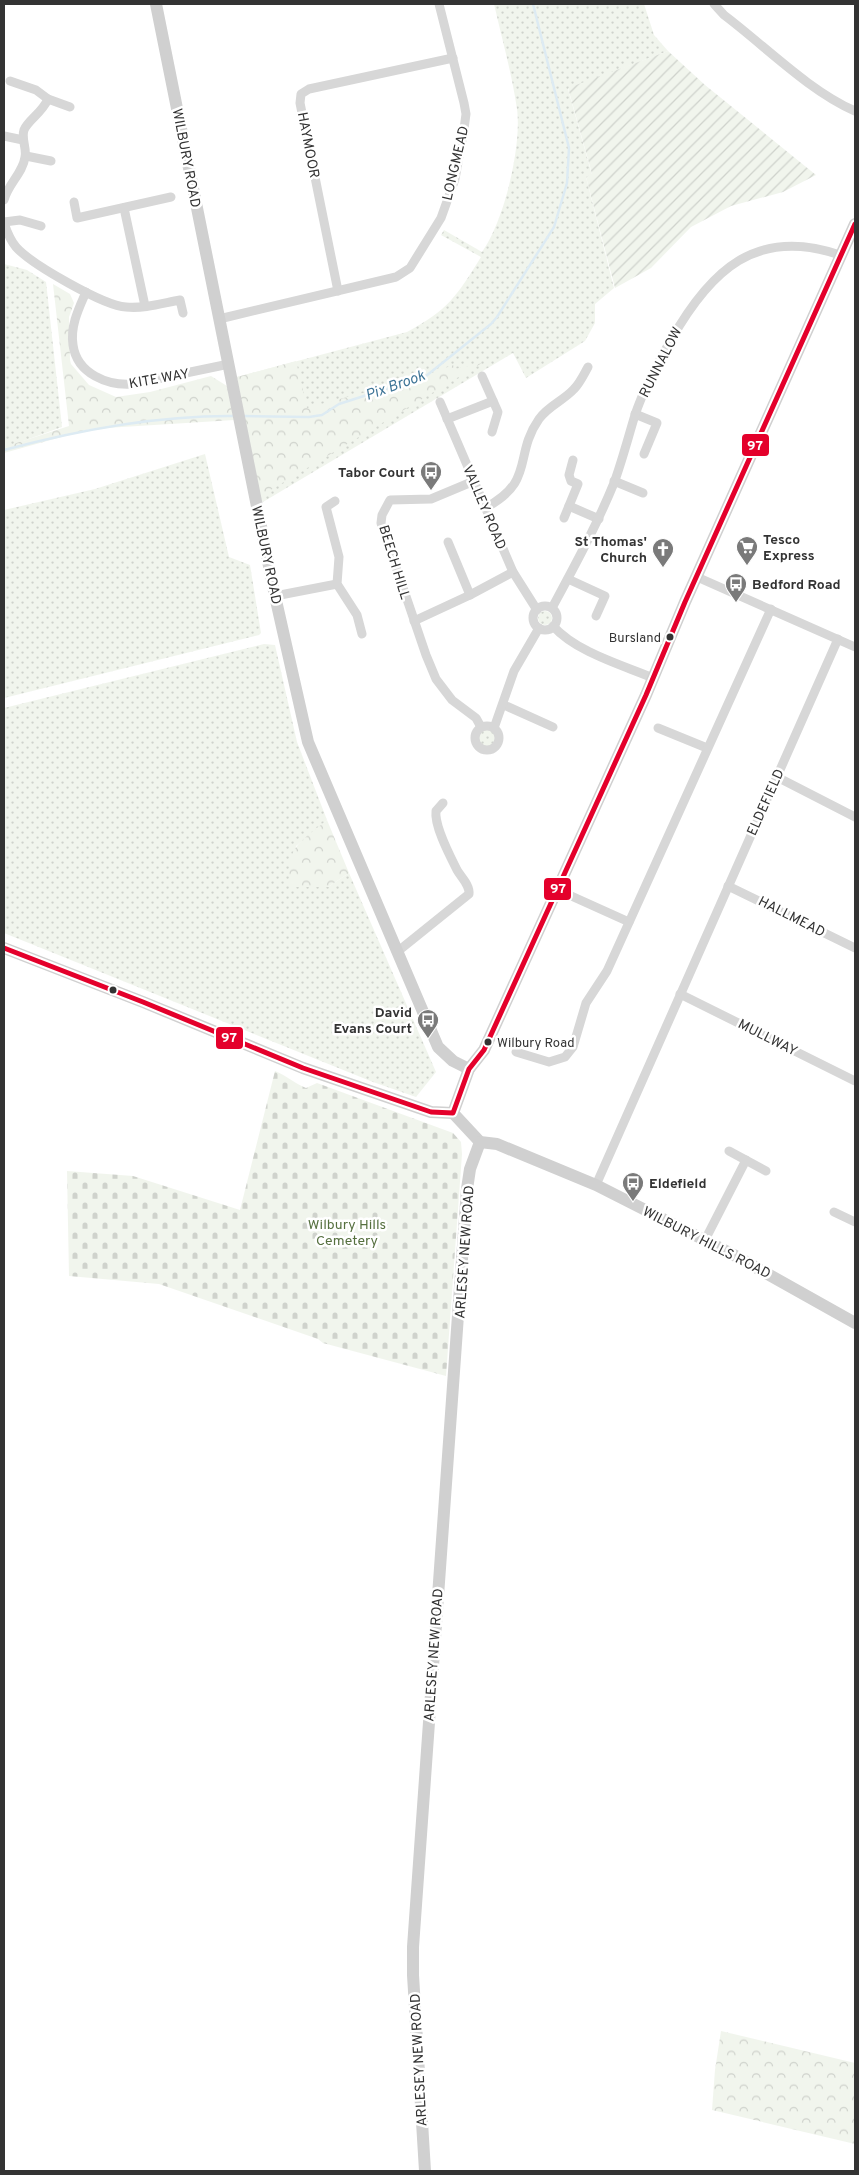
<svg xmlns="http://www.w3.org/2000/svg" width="859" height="2175" font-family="Overpass,sans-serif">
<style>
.grass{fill:url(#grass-dots)}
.forest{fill:url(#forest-crowns)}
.cemetery{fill:url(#cemetery-stones)}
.garden{fill:url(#garden-furrows)}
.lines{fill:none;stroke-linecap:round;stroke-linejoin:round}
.stream{stroke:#ddebf3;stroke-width:2.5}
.street{stroke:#d7d7d7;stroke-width:9}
.secondary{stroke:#d0d0d0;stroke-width:12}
.bus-1-casing{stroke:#fff;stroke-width:9}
.bus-1{stroke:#e4002b;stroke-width:5}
.bus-dot{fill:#333;stroke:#fff;stroke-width:2}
.labels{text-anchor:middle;stroke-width:5;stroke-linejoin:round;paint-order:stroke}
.bus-label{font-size:13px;fill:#333;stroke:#fff;text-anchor:end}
.street-label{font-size:14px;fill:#333;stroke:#fff}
.poi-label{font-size:14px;font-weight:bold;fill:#333;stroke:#fff;text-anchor:end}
.park-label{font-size:14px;fill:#56703f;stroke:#fff}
.water-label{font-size:15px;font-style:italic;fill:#3f7597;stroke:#fff}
.line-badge{stroke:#fff;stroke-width:2}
.badge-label{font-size:14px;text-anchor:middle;font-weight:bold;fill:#fff}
</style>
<defs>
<pattern id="grass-dots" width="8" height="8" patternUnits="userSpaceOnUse" patternTransform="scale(1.25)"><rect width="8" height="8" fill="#f1f5ed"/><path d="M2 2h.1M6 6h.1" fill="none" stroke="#cfd2cc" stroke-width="1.8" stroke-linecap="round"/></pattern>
<pattern id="forest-crowns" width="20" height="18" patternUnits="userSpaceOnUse" patternTransform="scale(1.25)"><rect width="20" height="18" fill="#f1f5ed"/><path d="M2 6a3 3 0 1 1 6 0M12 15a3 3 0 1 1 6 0" fill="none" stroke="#cfd2cc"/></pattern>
<pattern id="cemetery-stones" width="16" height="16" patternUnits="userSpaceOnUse" patternTransform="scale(1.25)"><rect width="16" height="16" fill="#f1f5ed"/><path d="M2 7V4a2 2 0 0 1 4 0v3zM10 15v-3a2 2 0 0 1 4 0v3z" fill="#cfd2cc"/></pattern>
<pattern id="garden-furrows" width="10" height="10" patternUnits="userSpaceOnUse" patternTransform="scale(1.25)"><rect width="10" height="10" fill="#f1f5ed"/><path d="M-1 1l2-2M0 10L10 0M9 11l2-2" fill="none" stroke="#cfd2cc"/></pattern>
</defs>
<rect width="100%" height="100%" fill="#fff"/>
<g class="grass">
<path d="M 494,4 L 644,4 L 654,35 L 668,51 L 568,89 L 592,175 L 586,177 L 614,288 L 595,304 L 595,323 L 585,341 L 526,378 L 513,353 L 263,502 L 259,497 L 237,377 L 407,332 C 448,310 457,296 481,257 L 441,235 L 444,230 L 482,252 C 504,222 522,146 517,109 C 512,74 502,39 494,4 Z"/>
<path d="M 4,264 L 27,270 L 46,282 L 62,427 L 4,448 Z"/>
<path d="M 205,454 L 229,557 L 250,565 L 261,633 L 259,635 L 4,698 L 4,510 L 95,489 Z"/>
<circle cx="545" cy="618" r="7"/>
<path d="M 264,644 L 275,645 L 297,742 L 327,820 L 296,846 L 290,887 L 328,887 L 349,873 L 436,1072 L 416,1097 L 373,1082 L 4,933 L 4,708 Z"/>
<circle cx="486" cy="738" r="9"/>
</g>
<g class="forest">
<path d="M 53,284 L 70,294 L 74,303 L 69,317 L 70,360 L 71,364 L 89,385 L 116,397 L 150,392 L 211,376 L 227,386 L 234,420 L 90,429 L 4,453 L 4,447 L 69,426 Z"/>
<path d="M 296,361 L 307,408 C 355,394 406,384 453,365 L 455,369 L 482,363 L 259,497 L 237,377 Z"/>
<path d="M 327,820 L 349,873 L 328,887 L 290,887 C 286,846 298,844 327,820 Z"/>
<path d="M 721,2031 L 855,2063 L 855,2144 L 712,2110 L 715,2070 Z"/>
</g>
<path class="cemetery" d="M 275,1071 C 287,1076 294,1083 306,1088 L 317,1083 L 453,1133 L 461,1142 L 462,1154 L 446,1376 L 323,1343 L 318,1339 L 159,1284 L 69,1276 L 67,1171 L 133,1176 L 240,1210 Z"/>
<path class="garden" d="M 668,51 L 705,85 L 816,175 L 783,192 L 731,206 L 691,227 L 651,268 L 615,288 L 586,177 L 592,174 L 568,88 Z"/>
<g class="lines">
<g class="stream">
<path d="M 244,416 L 309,417 L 322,415 L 339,404 L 426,376 L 491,324 L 497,317 L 554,227 L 567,183 L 569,148 L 533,4"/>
<path d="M 4,450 C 78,430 158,415 236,416"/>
</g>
<g class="street">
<path d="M 714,4 L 724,15 C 764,45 809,91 855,111"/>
<path d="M 10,81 L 36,90 L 48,99"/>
<path d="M 4,136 L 23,140"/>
<path d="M 26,156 L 51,161"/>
<path d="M 4,200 C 8,184 23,173 25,157 C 27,148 21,139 24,130 C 28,120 42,113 48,99 L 70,107"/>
<path d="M 74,202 L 77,218 L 171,197"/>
<path d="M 124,208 L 145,306"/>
<path d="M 4,222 L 20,220 L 41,226"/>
<path d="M 4,223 C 7,232 10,240 16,247 C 31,264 104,306 126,307 C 144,309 163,303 180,300 L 183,313"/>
<path d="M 338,291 L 300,103 L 301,94 L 309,89 L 453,58"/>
<path d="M 86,292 C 79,308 70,326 73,345 C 77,374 108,386 133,384 L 229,364"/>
<path d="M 219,319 L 396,277 L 410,268 L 441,218 L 455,179 L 464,129 L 466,114 L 464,103 L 439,4"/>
<path d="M 482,376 L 498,412 L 492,432"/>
<path d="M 440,402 L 513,572 L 537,610"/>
<path d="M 635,414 L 657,423 L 644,454"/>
<path d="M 447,419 L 493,401"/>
<path d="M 474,481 L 431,499 L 390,500 L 382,515 L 381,523 L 426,655 L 436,679 L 452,700 L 476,718 L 481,727"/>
<path d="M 614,481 L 643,493"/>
<path d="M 335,501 L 326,507 L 339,557 L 337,584 L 357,615 L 362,634"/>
<path d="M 569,506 L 599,519"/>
<path d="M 485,508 C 536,481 513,456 539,419 C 548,406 563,401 574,389 C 580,383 584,374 588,367"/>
<path d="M 564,518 L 578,484 L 571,481 L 569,475 L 573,460"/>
<path d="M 448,542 L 470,595"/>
<path d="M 697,577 L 855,647"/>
<path d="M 568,579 L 605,596 L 596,616"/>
<path d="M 275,596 L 337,584"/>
<circle cx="545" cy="618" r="12"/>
<path d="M 552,608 C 574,567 596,527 614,483 C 622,461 628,438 635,415 C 644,388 657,364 671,340 C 710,271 756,226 840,255"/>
<path d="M 414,621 L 470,595 L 513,572"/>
<path d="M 553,626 C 576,652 622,665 653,678"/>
<path d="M 504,705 L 553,727"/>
<circle cx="487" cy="738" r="12"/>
<path d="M 494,728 L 514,671 L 539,628"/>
<path d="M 658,728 L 707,748"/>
<path d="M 777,777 L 855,817"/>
<path d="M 728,886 L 855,948"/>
<path d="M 558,890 L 629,922"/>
<path d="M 397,952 L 469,894 C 470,885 461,877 457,870 C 450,856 434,826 436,811 L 443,803"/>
<path d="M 680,994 L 855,1081"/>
<path d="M 516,1052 L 549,1062 L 565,1057 L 573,1047 L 586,1003 L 607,971 L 771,609"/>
<path d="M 729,1151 L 766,1171"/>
<path d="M 596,1185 L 838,639"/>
<path d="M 834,1212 L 855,1222"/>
<path d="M 705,1240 L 746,1160"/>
</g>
<g class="secondary">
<path d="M 156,4 L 275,596 L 308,742 L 438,1047 L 453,1061 L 469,1069"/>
<path d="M 4,948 L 143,1002 L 303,1068 L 431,1112 L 453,1113"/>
<path d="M 453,1113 L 469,1069 L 484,1050 L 646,695 L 685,602 L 855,224"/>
<path d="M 453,1113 L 480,1142 L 497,1144 L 596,1185 L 732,1254 L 855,1323"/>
<path d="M 425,2171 L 413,1975 L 413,1947 L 467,1189 L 470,1169 L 480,1142"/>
</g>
<g class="bus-1-casing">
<path id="bus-1" d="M 4,948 L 143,1002 L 303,1068 L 431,1112 L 453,1113 L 469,1069 L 484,1050 L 646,695 L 685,602 L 855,224"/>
</g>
<use href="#bus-1" class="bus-1"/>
</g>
<defs>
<g id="bus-pin" transform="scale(1.125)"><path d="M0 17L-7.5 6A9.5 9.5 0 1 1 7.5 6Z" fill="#7a7a7a" stroke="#fff"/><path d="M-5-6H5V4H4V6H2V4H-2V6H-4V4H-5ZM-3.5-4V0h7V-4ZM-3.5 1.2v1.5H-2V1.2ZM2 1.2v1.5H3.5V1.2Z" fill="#fff"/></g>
<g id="supermarket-pin" transform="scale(1.125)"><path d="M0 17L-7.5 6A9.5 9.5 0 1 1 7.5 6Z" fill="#7a7a7a" stroke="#fff"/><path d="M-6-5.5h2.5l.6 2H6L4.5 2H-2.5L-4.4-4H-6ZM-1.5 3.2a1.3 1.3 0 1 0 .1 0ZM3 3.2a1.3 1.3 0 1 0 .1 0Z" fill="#fff"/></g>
<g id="church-pin" transform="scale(1.125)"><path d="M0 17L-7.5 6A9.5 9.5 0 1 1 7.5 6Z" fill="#7a7a7a" stroke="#fff"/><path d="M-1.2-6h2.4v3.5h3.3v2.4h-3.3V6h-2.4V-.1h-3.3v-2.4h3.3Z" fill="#fff"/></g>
</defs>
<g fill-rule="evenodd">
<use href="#bus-pin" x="431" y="472"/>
<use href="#supermarket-pin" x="747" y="547"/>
<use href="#church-pin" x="663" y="549"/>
<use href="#bus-pin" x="736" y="584"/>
<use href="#bus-pin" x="428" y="1020"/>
<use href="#bus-pin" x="633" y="1183"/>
</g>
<g class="bus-dot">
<circle cx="670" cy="637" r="4.5"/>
<circle cx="113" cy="990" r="4.5"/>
<circle cx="488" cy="1042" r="4.5"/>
</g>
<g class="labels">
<g class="bus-label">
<text x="661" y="642">Bursland</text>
<text x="497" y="1047" text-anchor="start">Wilbury Road</text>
</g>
<g class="street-label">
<text transform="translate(309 145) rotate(79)" y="5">HAYMOOR</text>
<text transform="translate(187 158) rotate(79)" y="5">WILBURY ROAD</text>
<text transform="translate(455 163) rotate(-77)" y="5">LONGMEAD</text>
<text transform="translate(660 362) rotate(-63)" y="5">RUNNALOW</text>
<text transform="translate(159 378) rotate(-10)" y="5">KITE WAY</text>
<text transform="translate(485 507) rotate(67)" y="5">VALLEY ROAD</text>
<text transform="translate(267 555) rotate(78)" y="5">WILBURY ROAD</text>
<text transform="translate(395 562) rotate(73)" y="5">BEECH HILL</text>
<text transform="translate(765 802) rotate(-66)" y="5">ELDEFIELD</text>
<text transform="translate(792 916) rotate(27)" y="5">HALLMEAD</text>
<text transform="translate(768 1037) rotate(27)" y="5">MULLWAY</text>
<text transform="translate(707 1242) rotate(27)" y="5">WILBURY HILLS ROAD</text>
<text transform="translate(464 1252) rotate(-86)" y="5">ARLESEY NEW ROAD</text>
<text transform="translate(433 1655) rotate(-86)" y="5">ARLESEY NEW ROAD</text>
<text transform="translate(418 2060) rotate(-93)" y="5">ARLESEY NEW ROAD</text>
</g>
<g class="poi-label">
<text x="415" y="477">Tabor Court</text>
<text x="763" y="544" text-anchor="start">Tesco<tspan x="763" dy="16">Express</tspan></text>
<text x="647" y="546">St Thomas'<tspan x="647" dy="16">Church</tspan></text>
<text x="752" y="589" text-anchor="start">Bedford Road</text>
<text x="412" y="1017">David<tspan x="412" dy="16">Evans Court</tspan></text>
<text x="649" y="1188" text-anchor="start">Eldefield</text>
</g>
<g class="park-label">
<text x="347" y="1229">Wilbury Hills<tspan x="347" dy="16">Cemetery</tspan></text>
</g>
<g class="water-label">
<text transform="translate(395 385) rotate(-20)" y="5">Pix Brook</text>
</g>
</g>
<g class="line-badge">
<rect x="741" y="433" width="29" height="24" rx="5" fill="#e4002b"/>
<rect x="543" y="877" width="29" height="24" rx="5" fill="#e4002b"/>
<rect x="215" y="1026" width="29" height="24" rx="5" fill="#e4002b"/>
</g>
<g class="badge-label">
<text x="755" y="450">97</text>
<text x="558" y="893">97</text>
<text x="229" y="1042">97</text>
</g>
<rect width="859" height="2175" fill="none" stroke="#333333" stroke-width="10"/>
</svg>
